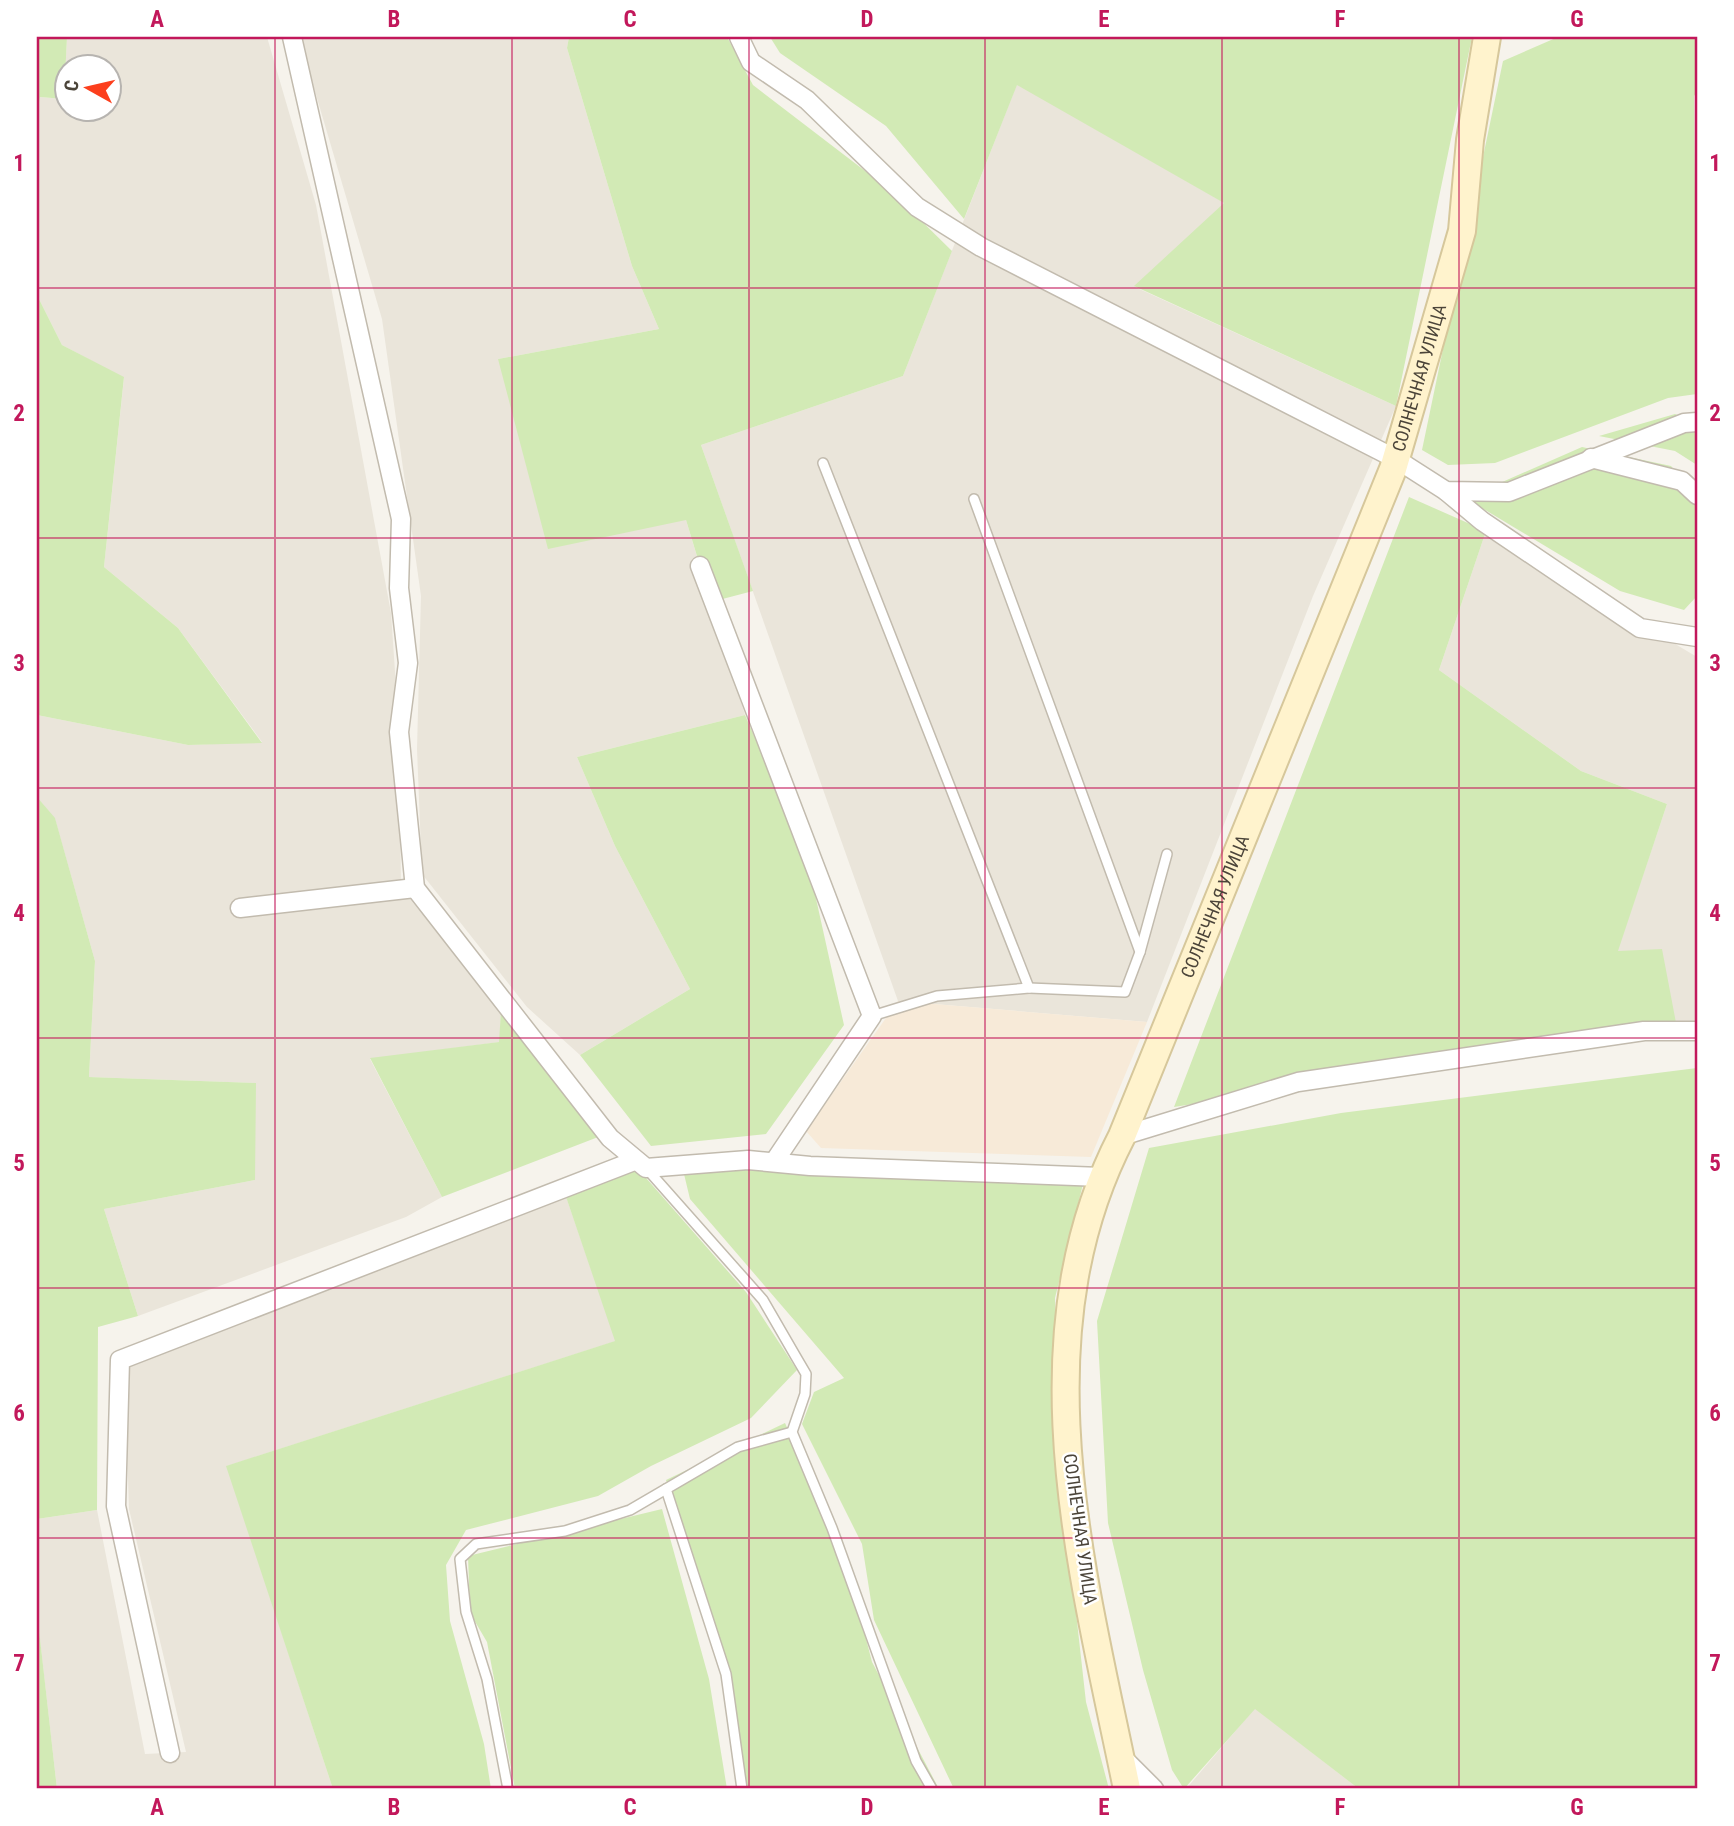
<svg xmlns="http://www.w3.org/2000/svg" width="1734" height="1826" font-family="'Roboto Condensed',sans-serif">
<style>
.residential{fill:#eae5da;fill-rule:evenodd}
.commercial{fill:#f7ead8}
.green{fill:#d2eab5}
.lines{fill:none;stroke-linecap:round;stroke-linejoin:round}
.lane-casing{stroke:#c2bbae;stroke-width:12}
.street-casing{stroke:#c2bbae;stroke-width:21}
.secondary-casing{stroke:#d6c79b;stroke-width:30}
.lane{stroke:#fff;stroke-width:9}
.street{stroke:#fff;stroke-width:18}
.secondary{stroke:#fff3cd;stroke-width:26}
.grid{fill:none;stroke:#c2185b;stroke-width:2;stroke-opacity:0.55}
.labels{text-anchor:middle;stroke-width:5;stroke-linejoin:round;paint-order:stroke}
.street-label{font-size:18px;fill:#4b4439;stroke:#fff}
.neatline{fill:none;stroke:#c2185b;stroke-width:2.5}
.grid-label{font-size:23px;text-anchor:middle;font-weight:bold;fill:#c2185b}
</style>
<rect width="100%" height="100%" fill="#f6f3ec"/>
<g class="residential">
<path d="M 67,37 L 267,37 L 316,205 L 391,613 L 399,730 L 401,888 L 501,1011 L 500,1042 L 370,1059 L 442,1197 L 406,1217 L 138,1316 L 104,1209 L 255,1180 L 255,1083 L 89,1077 L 95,961 L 55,819 L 37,797 L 37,715 L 188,745 L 262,742 L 178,628 L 104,567 L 124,378 L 62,345 L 37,295 L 37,121 L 40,97 L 64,99 ZM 66,66 L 108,66 L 108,108 L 66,108 Z"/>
<path d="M 299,37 L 569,37 L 567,48 L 632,266 L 659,329 L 498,359 L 686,520 L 745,715 L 577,757 L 615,846 L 690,989 L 580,1055 L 527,1007 L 422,874 L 417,749 L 421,596 L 382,319 Z"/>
<path d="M 1017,84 L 1225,203 L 1135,287 L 1396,406 L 1313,596 L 1147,1022 L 898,1001 L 701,445 L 903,376 Z"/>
<path d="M 1486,531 L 1697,657 L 1697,1029 L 1677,1028 L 1617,952 L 1667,804 L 1581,771 L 1439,670 Z"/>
<path d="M 563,1188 L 616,1341 L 227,1466 L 333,1789 L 57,1789 L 37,1613 L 37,1519 L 97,1510 L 145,1754 L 186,1752 L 129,1509 L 124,1353 Z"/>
<path d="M 1255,1708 L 1359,1789 L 1186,1789 Z"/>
</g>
<path class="commercial" d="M 898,1001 L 1147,1022 L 1091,1157 L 821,1148 L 806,1131 Z"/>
<g class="green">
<path d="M 37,37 L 67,37 L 64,99 L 40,97 L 37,121 Z"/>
<path d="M 569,37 L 727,37 L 753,85 L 890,190 L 952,251 L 903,376 L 701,445 L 753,591 L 711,602 L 686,520 L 548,549 L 498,359 L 659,329 L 632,266 L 567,48 Z"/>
<path d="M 770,37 L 1472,37 L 1396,406 L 1134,286 L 1224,203 L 1017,85 L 964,219 L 886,126 L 780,53 Z"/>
<path d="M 1558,37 L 1697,37 L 1697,91 L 1694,96 L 1697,394 L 1668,398 L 1495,463 L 1448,465 L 1422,450 L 1503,61 Z"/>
<path d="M 37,295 L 62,345 L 124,377 L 104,567 L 178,628 L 262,743 L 188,745 L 37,715 Z"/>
<path d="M 1675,414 L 1697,424 L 1697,465 L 1675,451 L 1599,436 Z"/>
<path d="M 1582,447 L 1671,466 L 1697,496 L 1697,596 L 1684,610 L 1620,591 L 1437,481 L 1491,487 Z"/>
<path d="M 1409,497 L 1486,531 L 1439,670 L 1581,771 L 1667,804 L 1618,951 L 1662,949 L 1677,1028 L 1174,1107 Z"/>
<path d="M 745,715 L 807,858 L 844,1025 L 766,1134 L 651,1146 L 580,1055 L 690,989 L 615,846 L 577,757 Z"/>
<path d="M 37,797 L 55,818 L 95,961 L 89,1077 L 256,1083 L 255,1180 L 104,1209 L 138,1316 L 98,1327 L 97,1510 L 37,1519 Z"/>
<path d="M 501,1011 L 606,1134 L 442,1197 L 370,1058 L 499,1042 Z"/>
<path d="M 1697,1068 L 1697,1789 L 1359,1789 L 1255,1709 L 1184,1789 L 1172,1770 L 1143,1670 L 1108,1523 L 1097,1321 L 1149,1148 L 1341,1113 Z"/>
<path d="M 632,1162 L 746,1292 L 797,1370 L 751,1418 L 651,1466 L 598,1496 L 466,1530 L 446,1565 L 450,1621 L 484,1744 L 491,1789 L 333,1789 L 226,1466 L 615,1341 L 563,1188 Z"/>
<path d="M 774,1167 L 1083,1184 L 1055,1298 L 1060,1470 L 1086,1702 L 1109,1789 L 954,1789 L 874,1620 L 862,1544 L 802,1424 L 814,1392 L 844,1378 L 690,1199 L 684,1174 Z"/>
<path d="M 785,1423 L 843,1550 L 872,1662 L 939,1789 L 745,1789 L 730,1679 L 666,1480 Z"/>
<path d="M 662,1509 L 709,1679 L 727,1789 L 515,1789 L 487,1642 L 470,1613 L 468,1556 Z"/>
<path d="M 37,1612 L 57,1789 L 37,1789 Z"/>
</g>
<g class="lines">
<g class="lane-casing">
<g id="lane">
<path d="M 823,463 L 1029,988 L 937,996 L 872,1016"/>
<path d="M 974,499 L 1140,952"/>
<path d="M 1029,988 L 1125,992 L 1140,952 L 1167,854"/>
<path d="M 647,1169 L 763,1300 L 796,1357 L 806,1374 L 805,1394 L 792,1432 L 832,1528 L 916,1761 L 932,1789"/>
<path d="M 508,1789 L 487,1679 L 466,1612 L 460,1559 L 476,1544 L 565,1531 L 630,1510 L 666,1489"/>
<path d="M 742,1789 L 726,1674 L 666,1489 L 738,1447 L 792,1432"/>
</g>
</g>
<g class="street-casing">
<g id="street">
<path d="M 292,37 L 401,519 L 399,588 L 408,663 L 399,732 L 415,888 L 610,1138 L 646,1168 L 748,1160 L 810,1166 L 1101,1177"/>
<path d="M 739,37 L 751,62 L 807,100 L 917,207 L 981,247 L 1396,459 L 1446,491 L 1509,492 L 1684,423 L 1697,422"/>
<path d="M 1591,458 L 1682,481 L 1697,495"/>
<path d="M 1446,491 L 1482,521 L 1640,628 L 1697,637"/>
<path d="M 700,566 L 872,1016 L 774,1162"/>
<path d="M 240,908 L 415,888"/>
<path d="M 1122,1136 L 1298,1082 L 1644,1031 L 1697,1031"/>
<path d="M 170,1753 L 116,1506 L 120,1360 L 634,1161"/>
<path d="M 1122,1757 L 1154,1789"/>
</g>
</g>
<g class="secondary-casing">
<g id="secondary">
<path id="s1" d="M 1127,1789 C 1084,1578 1016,1340 1122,1136 L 1393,469 L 1462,231 L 1470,140 L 1487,37"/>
</g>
</g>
<use href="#lane" class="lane"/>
<use href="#street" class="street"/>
<use href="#secondary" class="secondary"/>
</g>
<path class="grid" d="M 275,37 L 275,1789M 512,37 L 512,1789M 749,37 L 749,1789M 985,37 L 985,1789M 1222,37 L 1222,1789M 1459,37 L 1459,1789M 37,288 L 1697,288M 37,538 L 1697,538M 37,788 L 1697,788M 37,1038 L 1697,1038M 37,1288 L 1697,1288M 37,1538 L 1697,1538"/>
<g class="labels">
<g class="street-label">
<text dy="6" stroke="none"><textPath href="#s1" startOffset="1482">СОЛНЕЧНАЯ УЛИЦА</textPath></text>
<text dy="6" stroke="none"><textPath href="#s1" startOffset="915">СОЛНЕЧНАЯ УЛИЦА</textPath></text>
<text transform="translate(1080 1529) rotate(82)" y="6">СОЛНЕЧНАЯ УЛИЦА</text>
</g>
</g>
<rect width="1734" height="1826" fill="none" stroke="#ffffff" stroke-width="77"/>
<g transform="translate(88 88) rotate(278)"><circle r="33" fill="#ffffff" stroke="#b7b4b0" stroke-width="2"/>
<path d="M0-5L12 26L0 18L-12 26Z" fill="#fc3f1d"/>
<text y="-10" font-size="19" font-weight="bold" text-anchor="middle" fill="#4b4439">С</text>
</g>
<rect x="38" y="38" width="1658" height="1749" class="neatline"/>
<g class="grid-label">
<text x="157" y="27">A</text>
<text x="394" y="27">B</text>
<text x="630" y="27">C</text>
<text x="867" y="27">D</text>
<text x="1104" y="27">E</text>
<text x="1340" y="27">F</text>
<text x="1577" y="27">G</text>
<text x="19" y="171">1</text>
<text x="1715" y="171">1</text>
<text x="19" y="421">2</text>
<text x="1715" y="421">2</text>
<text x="19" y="671">3</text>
<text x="1715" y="671">3</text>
<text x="19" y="921">4</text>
<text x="1715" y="921">4</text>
<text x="19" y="1171">5</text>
<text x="1715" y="1171">5</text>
<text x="19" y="1421">6</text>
<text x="1715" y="1421">6</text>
<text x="19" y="1671">7</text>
<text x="1715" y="1671">7</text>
<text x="157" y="1815">A</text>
<text x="394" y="1815">B</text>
<text x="630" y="1815">C</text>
<text x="867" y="1815">D</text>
<text x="1104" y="1815">E</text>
<text x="1340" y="1815">F</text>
<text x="1577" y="1815">G</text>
</g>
</svg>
